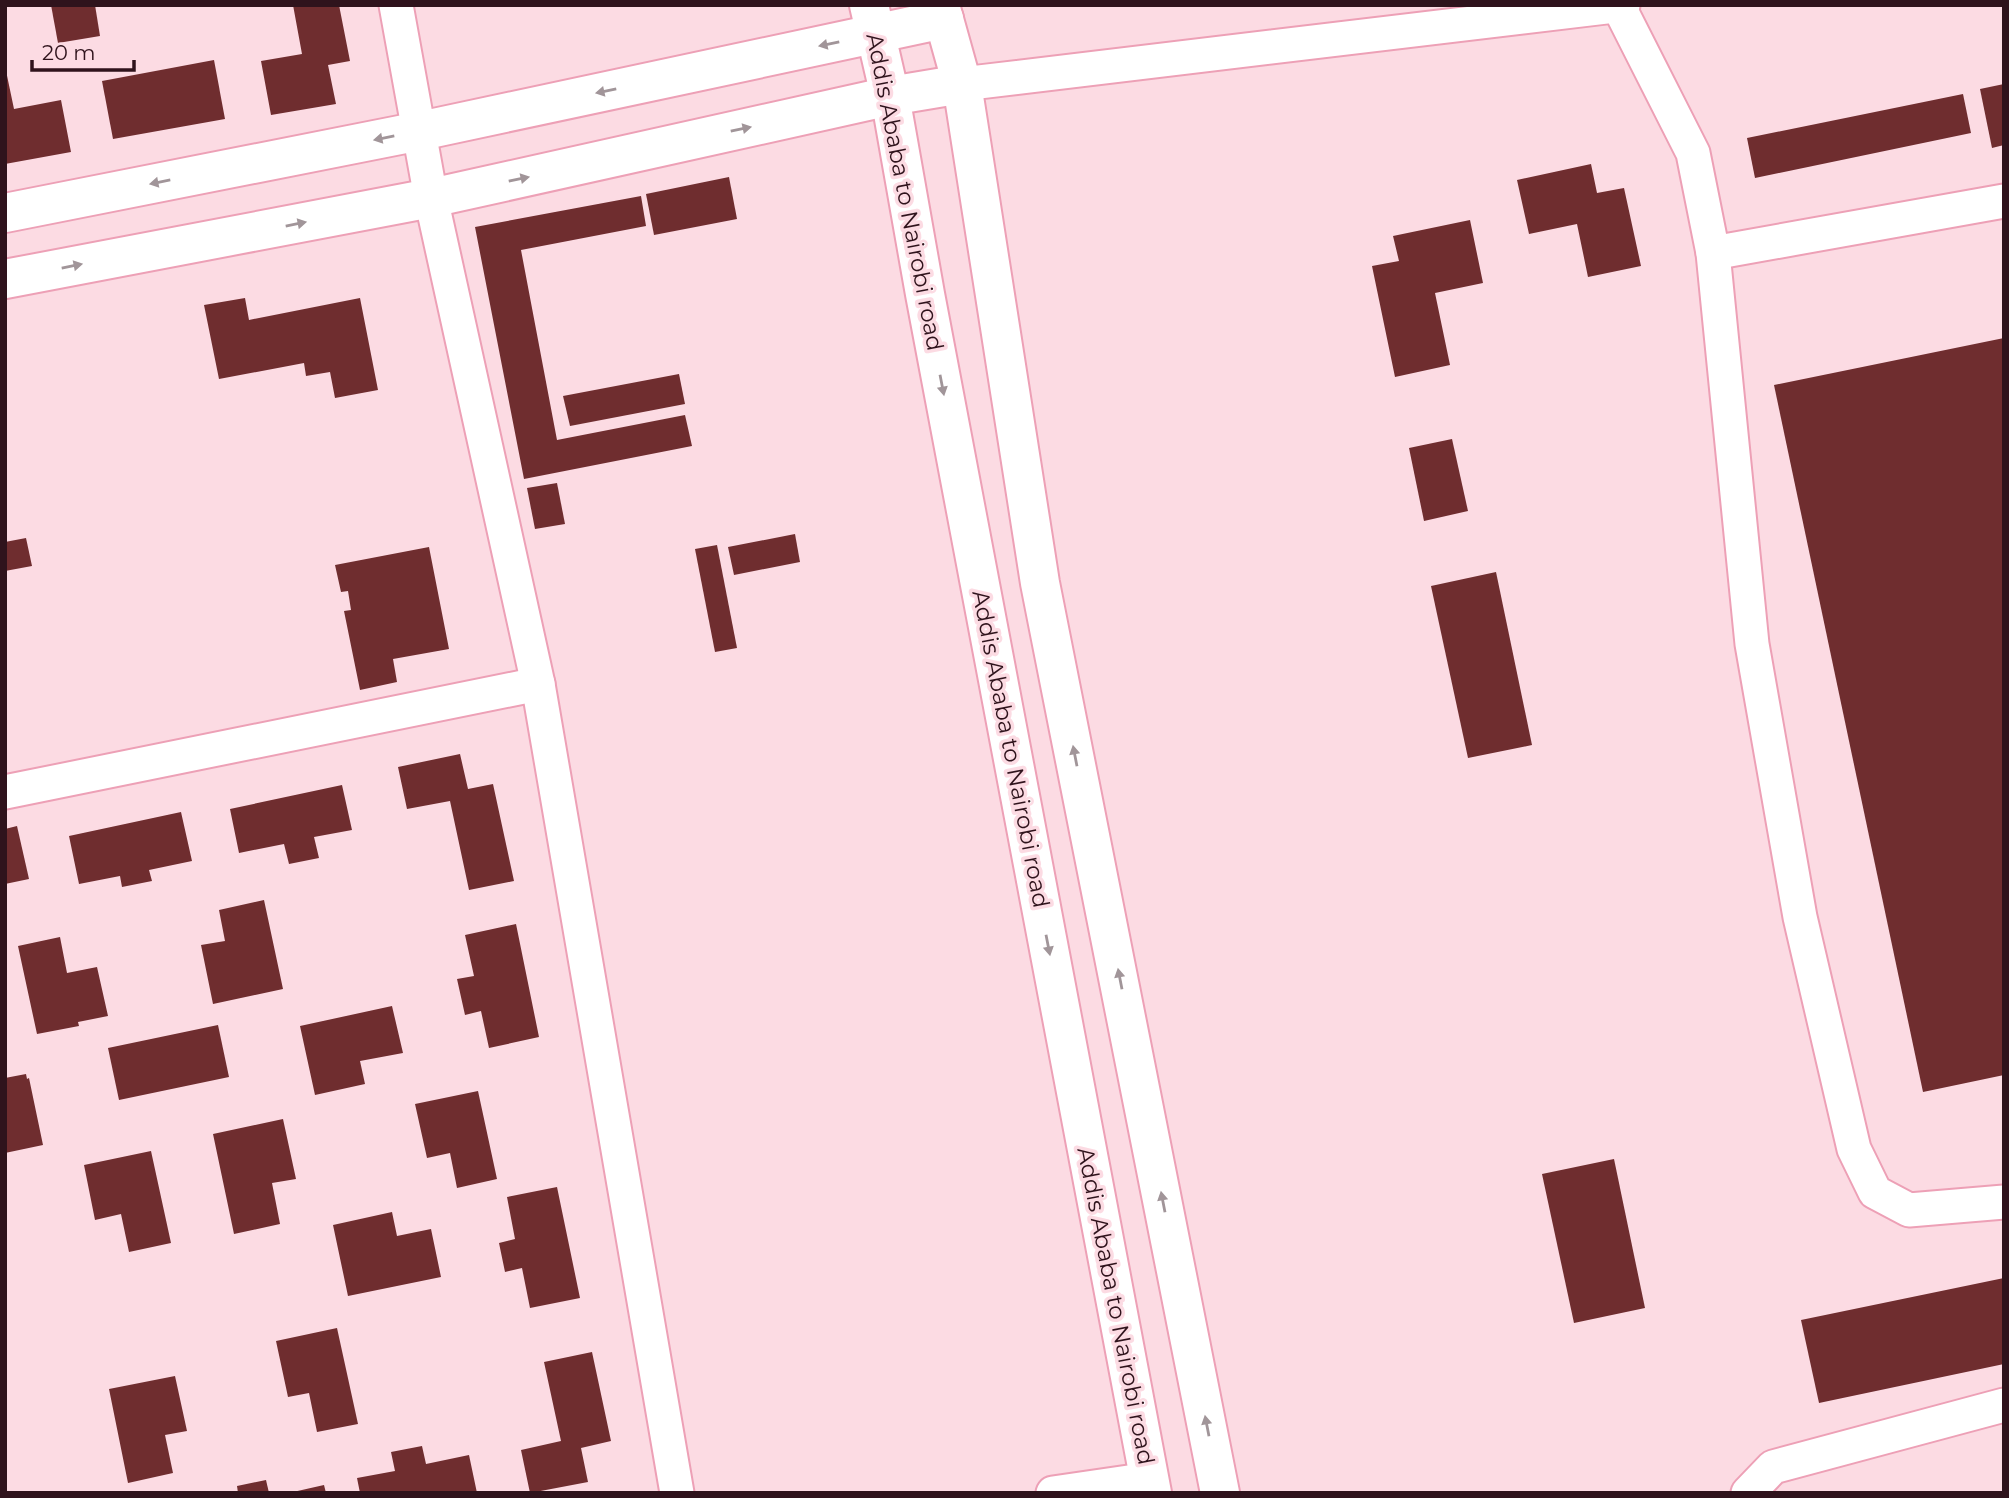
<svg xmlns="http://www.w3.org/2000/svg" width="2009" height="1498" font-family="Montserrat,sans-serif">
<style>
.building{fill:#6f2d2f}
.lines{fill:none;stroke-linecap:round;stroke-linejoin:round}
.minor-casing{stroke:#eda0b6;stroke-width:37}
.major-casing{stroke:#eda0b6;stroke-width:42}
.highway-casing{stroke:#eda0b6;stroke-width:42}
.minor{stroke:#fff;stroke-width:33}
.major{stroke:#fff;stroke-width:38}
.highway{stroke:#fff;stroke-width:38}
.oneway{fill:#a19599}
.labels{text-anchor:middle;stroke-width:7;stroke-linejoin:round;paint-order:stroke}
.street-label{font-size:23px;fill:#2f131c;stroke:#fcdbe3}
</style>
<rect width="100%" height="100%" fill="#fcdbe3"/>
<g class="building">
<path d="M 51,5 L 95,5 L 100,36 L 58,43 Z"/>
<path d="M 293,5 L 339,5 L 350,61 L 328,65 L 336,104 L 271,115 L 261,61 L 302,54 Z"/>
<path d="M 214,60 L 225,119 L 113,139 L 102,81 Z"/>
<path d="M 5,66 L 14,109 L 61,100 L 71,152 L 5,164 Z"/>
<path d="M 2004,84 L 2004,145 L 1992,148 L 1980,89 Z"/>
<path d="M 1963,94 L 1971,133 L 1755,178 L 1747,138 Z"/>
<path d="M 1591,164 L 1597,193 L 1624,188 L 1641,266 L 1588,277 L 1577,224 L 1529,234 L 1517,180 Z"/>
<path d="M 729,177 L 737,219 L 654,235 L 646,194 Z"/>
<path d="M 641,196 L 646,226 L 521,250 L 557,440 L 685,415 L 692,446 L 524,479 L 475,227 Z"/>
<path d="M 1470,220 L 1483,283 L 1435,293 L 1450,365 L 1395,377 L 1372,266 L 1399,261 L 1393,236 Z"/>
<path d="M 245,298 L 249,320 L 360,298 L 378,390 L 335,398 L 330,372 L 306,376 L 304,363 L 219,379 L 204,305 Z"/>
<path d="M 2004,338 L 2004,1075 L 1923,1092 L 1774,385 Z"/>
<path d="M 679,374 L 685,404 L 570,426 L 563,396 Z"/>
<path d="M 1452,439 L 1468,511 L 1424,521 L 1409,448 Z"/>
<path d="M 557,483 L 565,524 L 535,529 L 527,488 Z"/>
<path d="M 795,534 L 800,562 L 734,575 L 728,547 Z"/>
<path d="M 26,538 L 32,566 L 5,571 L 5,542 Z"/>
<path d="M 717,545 L 737,648 L 715,652 L 695,549 Z"/>
<path d="M 429,547 L 449,649 L 393,659 L 397,682 L 360,690 L 344,611 L 351,610 L 348,591 L 341,592 L 335,565 Z"/>
<path d="M 1496,572 L 1532,745 L 1468,758 L 1431,586 Z"/>
<path d="M 460,754 L 468,789 L 493,784 L 514,881 L 469,890 L 450,801 L 407,809 L 398,767 Z"/>
<path d="M 342,785 L 352,830 L 314,837 L 319,858 L 289,864 L 284,844 L 239,853 L 230,809 Z"/>
<path d="M 181,812 L 192,861 L 149,870 L 152,881 L 122,887 L 120,876 L 79,884 L 69,836 Z"/>
<path d="M 17,826 L 29,879 L 5,884 L 5,829 Z"/>
<path d="M 264,900 L 283,989 L 213,1004 L 201,945 L 225,941 L 219,910 Z"/>
<path d="M 516,924 L 539,1037 L 489,1048 L 481,1011 L 465,1015 L 457,979 L 474,976 L 465,935 Z"/>
<path d="M 60,937 L 67,973 L 97,967 L 108,1016 L 78,1022 L 79,1026 L 37,1034 L 18,946 Z"/>
<path d="M 392,1006 L 403,1053 L 360,1061 L 365,1084 L 315,1095 L 300,1026 Z"/>
<path d="M 218,1025 L 229,1077 L 119,1100 L 108,1048 Z"/>
<path d="M 26,1074 L 27,1079 L 29,1078 L 43,1145 L 5,1153 L 5,1078 Z"/>
<path d="M 478,1091 L 497,1179 L 457,1188 L 450,1153 L 427,1158 L 415,1104 Z"/>
<path d="M 283,1119 L 296,1179 L 272,1183 L 280,1224 L 234,1234 L 213,1134 Z"/>
<path d="M 151,1151 L 171,1243 L 129,1252 L 121,1214 L 95,1220 L 84,1165 Z"/>
<path d="M 1614,1159 L 1645,1308 L 1574,1323 L 1542,1174 Z"/>
<path d="M 557,1187 L 580,1298 L 530,1308 L 522,1268 L 505,1272 L 499,1243 L 515,1239 L 507,1197 Z"/>
<path d="M 392,1212 L 397,1236 L 431,1229 L 441,1277 L 348,1296 L 333,1225 Z"/>
<path d="M 2004,1278 L 2004,1364 L 1819,1403 L 1801,1320 Z"/>
<path d="M 337,1328 L 358,1424 L 317,1432 L 309,1393 L 288,1397 L 276,1341 Z"/>
<path d="M 592,1352 L 611,1441 L 581,1448 L 588,1482 L 530,1493 L 521,1450 L 561,1441 L 544,1362 Z"/>
<path d="M 175,1376 L 187,1431 L 165,1435 L 173,1473 L 128,1483 L 109,1389 Z"/>
<path d="M 422,1446 L 426,1464 L 469,1455 L 477,1493 L 360,1493 L 357,1478 L 395,1471 L 391,1452 Z"/>
<path d="M 266,1480 L 269,1493 L 238,1493 L 237,1486 Z"/>
<path d="M 324,1485 L 326,1493 L 293,1493 L 293,1492 Z"/>
</g>
<g class="lines">
<g class="minor-casing">
<g id="minor">
<path d="M 396,5 L 431,198 L 538,684 L 677,1493"/>
<path d="M 1618,5 L 1693,153 L 1713,253 L 1752,644 L 1800,917 L 1854,1149 L 1875,1192 L 1909,1210 L 2004,1202"/>
<path d="M 962,84 L 1623,5"/>
<path d="M 1713,253 L 2004,201"/>
<path d="M 5,792 L 538,684"/>
<path d="M 1053,1493 L 1149,1479"/>
<path d="M 1748,1493 L 1773,1467 L 2004,1405"/>
</g>
</g>
<g class="major-casing">
<g id="major">
<path d="M 5,213 L 420,131 L 944,19"/>
<path d="M 5,279 L 431,198 L 890,96 L 962,84"/>
</g>
</g>
<g class="highway-casing">
<g id="highway">
<path d="M 869,5 L 890,96 L 925,294 L 1152,1493"/>
<path d="M 940,5 L 962,84 L 1040,583 L 1220,1493"/>
</g>
</g>
<use href="#minor" class="minor"/>
<use href="#major" class="major"/>
<use href="#highway" class="highway"/>
</g>
<defs><path id="oneway-solid" d="M-6-.8H1V-3.2L6.5 0L1 3.2V.8H-6Z" transform="scale(1.75)"/></defs>
<g class="oneway">
<use href="#oneway-solid" transform="translate(829 44) rotate(168)"/>
<use href="#oneway-solid" transform="translate(606 91) rotate(168)"/>
<use href="#oneway-solid" transform="translate(741 129) rotate(-12)"/>
<use href="#oneway-solid" transform="translate(384 138) rotate(169)"/>
<use href="#oneway-solid" transform="translate(519 179) rotate(-12)"/>
<use href="#oneway-solid" transform="translate(160 182) rotate(169)"/>
<use href="#oneway-solid" transform="translate(296 224) rotate(-11)"/>
<use href="#oneway-solid" transform="translate(72 266) rotate(-11)"/>
<use href="#oneway-solid" transform="translate(942 385) rotate(79)"/>
<use href="#oneway-solid" transform="translate(1075 756) rotate(-101)"/>
<use href="#oneway-solid" transform="translate(1048 945) rotate(79)"/>
<use href="#oneway-solid" transform="translate(1120 979) rotate(-101)"/>
<use href="#oneway-solid" transform="translate(1163 1202) rotate(-101)"/>
<use href="#oneway-solid" transform="translate(1207 1426) rotate(-101)"/>
</g>
<g class="labels">
<g class="street-label">
<text transform="translate(905 192) rotate(79)" y="8">Addis Ababa to Nairobi road</text>
<text transform="translate(1011 749) rotate(79)" y="8">Addis Ababa to Nairobi road</text>
<text transform="translate(1116 1306) rotate(79)" y="8">Addis Ababa to Nairobi road</text>
</g>
</g>
<rect width="2009" height="1498" fill="none" stroke="#2f131c" stroke-width="14"/>
<path d="M32 60v10h102v-10" fill="none" stroke="#2f131c" stroke-width="3.5"/>
<text x="42" y="60" font-size="21" fill="#2f131c" stroke="#fcdbe3" stroke-width="5" paint-order="stroke">20 m</text>
</svg>
